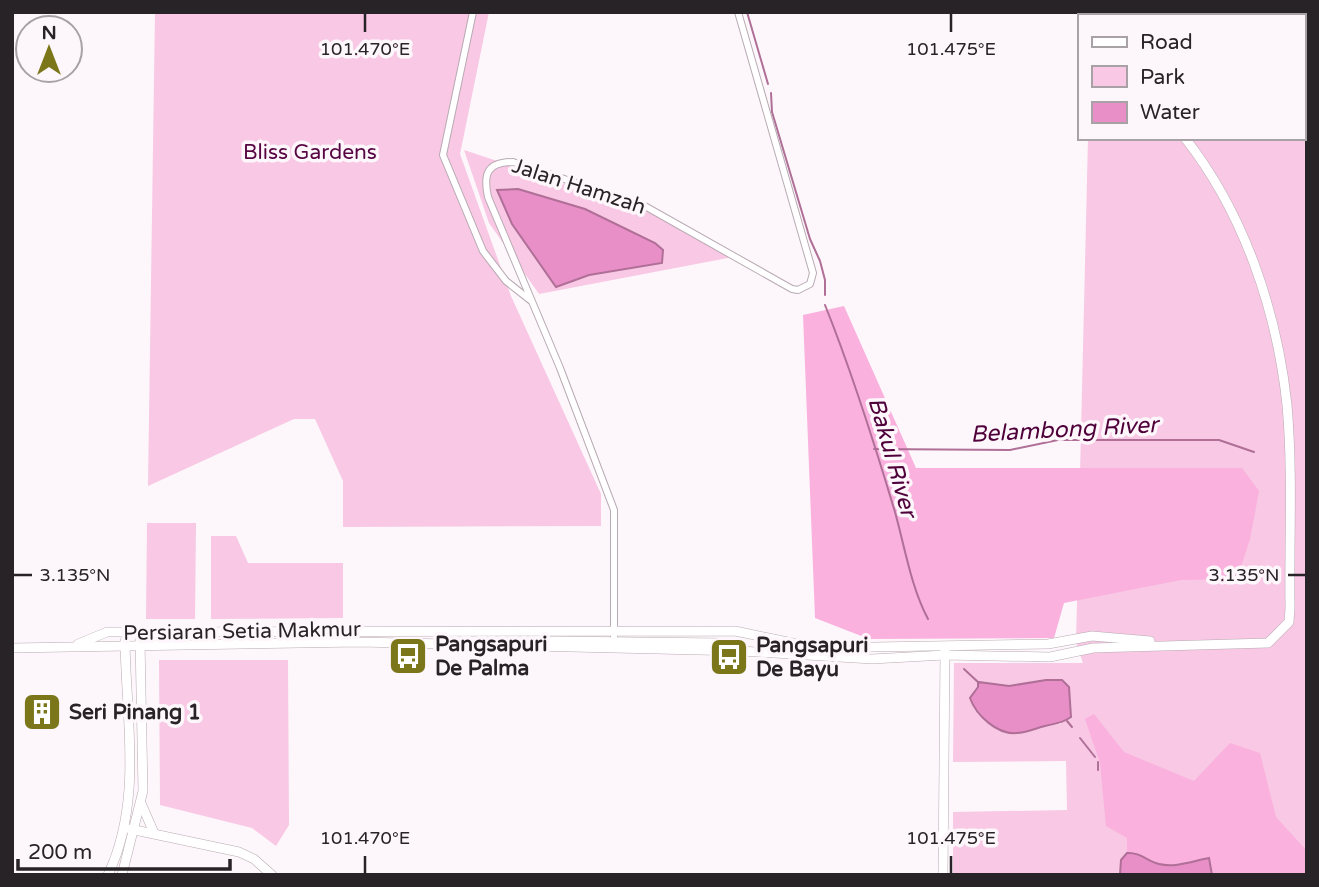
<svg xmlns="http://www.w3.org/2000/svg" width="1319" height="887" font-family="'Varela Round',sans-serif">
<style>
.green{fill:#f8c8e4;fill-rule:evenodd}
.forest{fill:#fab1de}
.water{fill:#e98fc8;stroke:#af6f97;stroke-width:2}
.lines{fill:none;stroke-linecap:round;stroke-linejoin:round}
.stream{stroke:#af6f97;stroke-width:2}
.street-casing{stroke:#b8aab2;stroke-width:8}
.secondary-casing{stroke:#b8aab2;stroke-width:10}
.street{stroke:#fff;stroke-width:6}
.secondary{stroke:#fff;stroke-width:9}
.ticks{fill:none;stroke:#282326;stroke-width:2.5}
.labels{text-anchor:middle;stroke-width:7;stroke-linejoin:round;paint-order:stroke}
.park-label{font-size:21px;fill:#570542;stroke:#fdf7fb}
.street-label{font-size:21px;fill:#282326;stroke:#fdf7fb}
.poi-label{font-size:21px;font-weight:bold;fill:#282326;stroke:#fdf7fb;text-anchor:start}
.water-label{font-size:23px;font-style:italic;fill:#4f003a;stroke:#fdf7fb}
.ticks-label{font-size:18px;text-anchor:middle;fill:#282326;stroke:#fdf7fb;stroke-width:7;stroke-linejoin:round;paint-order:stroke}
</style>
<rect width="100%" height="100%" fill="#fdf7fb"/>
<g class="green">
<path d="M 155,12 L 489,12 L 460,154 L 511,296 L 601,494 L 601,526 L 343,527 L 343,481 L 315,419 L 294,419 L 148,486 Z"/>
<path d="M 1303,16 L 1307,16 L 1307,875 L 953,875 L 953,812 L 1067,810 L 1066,761 L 953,762 L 954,663 L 1083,663 L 1076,642 L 1088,138 L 1303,138 ZM 1046,680 L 1061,724 L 1046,725 L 974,690 L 982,684 L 1009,686 Z"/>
<path d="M 464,150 L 656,214 L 733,257 L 539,294 L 489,223 ZM 518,189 L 585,209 L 662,263 L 589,275 L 556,287 L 512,224 L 497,191 Z"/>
<path d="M 147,523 L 196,523 L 195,619 L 146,619 Z"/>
<path d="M 211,536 L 236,536 L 248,563 L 343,563 L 343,618 L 211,619 Z"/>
<path d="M 159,660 L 288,660 L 289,825 L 276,846 L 252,828 L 160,805 Z"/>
</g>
<g class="forest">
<path d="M 844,306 L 916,468 L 1242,468 L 1259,491 L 1250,539 L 1237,579 L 1181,580 L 1064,603 L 1054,638 L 869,639 L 815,618 L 803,315 Z"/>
<path d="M 1094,714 L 1124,752 L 1194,781 L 1230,743 L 1260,753 L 1276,817 L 1307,851 L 1307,875 L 1212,875 L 1209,858 C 1193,861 1175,868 1158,864 C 1147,861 1140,852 1127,853 L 1127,838 L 1106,826 L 1100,763 L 1085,719 Z"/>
</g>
<g class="water">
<path d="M 518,189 L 585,209 L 655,243 L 663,250 L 662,263 L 589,275 L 556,287 L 512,224 L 497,190 Z"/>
<path d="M 1046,680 L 1062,680 L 1069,687 L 1071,717 C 1061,724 1056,723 1045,726 C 1036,728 1026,733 1017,733 C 997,735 976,715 970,698 L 978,687 L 978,682 L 1009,686 Z"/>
<path d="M 1127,853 C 1140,852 1147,861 1159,864 C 1175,868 1193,861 1209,858 L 1212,875 L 1120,875 L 1121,860 Z"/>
</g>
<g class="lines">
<g class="stream">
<path d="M 747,12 L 768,84"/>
<path d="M 771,93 L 772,112 L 810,239 L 820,261 L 825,280 L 825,295"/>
<path d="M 825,305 C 852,372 874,442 895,512 C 905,548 911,587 928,619"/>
<path d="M 874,449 L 1010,450 L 1058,440 L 1219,440 L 1254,452"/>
<path d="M 964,669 L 979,683"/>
<path d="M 1067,721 L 1072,727"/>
<path d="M 1080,738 L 1095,757"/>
<path d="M 1098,762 L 1098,770"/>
</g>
<g class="street-casing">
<g id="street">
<path d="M 473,12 L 443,155 L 483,251 L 506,281 L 530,300"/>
<path d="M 614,641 L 614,510 L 560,368 L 488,197 C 483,174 487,162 513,162 L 643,205 L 792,289 L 798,290 L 810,284 L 813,273 L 738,12"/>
</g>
</g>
<g class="secondary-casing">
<g id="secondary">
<path d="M 1103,12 L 1104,16"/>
<path d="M 1119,12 L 1119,16"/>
<path d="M 78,644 L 107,632 L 735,631 L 817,648 L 1048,644 L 1092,636 L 1150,641"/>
<path d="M 541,646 L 553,641 L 723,643 L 735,648"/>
<path d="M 12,648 L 359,642 L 741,651 L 872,659 L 945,655 L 1050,657 L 1093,648 L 1268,643 L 1289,622 L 1290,608 C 1289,541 1293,472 1287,405 C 1277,311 1244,213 1185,138"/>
<path d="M 141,803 L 154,833"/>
<path d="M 130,829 L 239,852 L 254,859 L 272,875"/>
<path d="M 108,875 C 143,801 126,719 125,641"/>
<path d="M 122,875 L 143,791 L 140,640"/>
<path d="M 943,875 L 945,651"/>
</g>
</g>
<use href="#street" class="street"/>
<use href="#secondary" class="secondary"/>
</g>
<path class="ticks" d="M 365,14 L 365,32M 951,14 L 951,32M 14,575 L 32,575M 1288,575 L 1305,575M 365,856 L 365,873M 951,856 L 951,873"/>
<defs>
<g id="bus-square" transform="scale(2.0125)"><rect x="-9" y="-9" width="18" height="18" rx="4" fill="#7b761a" stroke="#fdf7fb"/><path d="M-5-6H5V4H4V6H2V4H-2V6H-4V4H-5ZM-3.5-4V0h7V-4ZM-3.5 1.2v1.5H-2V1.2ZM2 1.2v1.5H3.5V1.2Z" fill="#fff"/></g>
<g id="building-square" transform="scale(2.0125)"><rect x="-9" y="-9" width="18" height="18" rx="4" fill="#7b761a" stroke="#fdf7fb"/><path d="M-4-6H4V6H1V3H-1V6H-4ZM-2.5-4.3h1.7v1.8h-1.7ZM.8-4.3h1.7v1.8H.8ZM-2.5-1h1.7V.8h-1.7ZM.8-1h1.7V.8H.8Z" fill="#fff"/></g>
</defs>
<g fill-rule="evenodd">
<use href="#bus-square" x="408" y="656"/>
<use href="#bus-square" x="729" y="657"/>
<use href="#building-square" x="42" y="712"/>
</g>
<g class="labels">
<g class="park-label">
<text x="310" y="159">Bliss Gardens</text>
</g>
<g class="street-label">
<text transform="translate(579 186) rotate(18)" y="7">Jalan Hamzah</text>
<text transform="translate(242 631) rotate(-1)" y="7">Persiaran Setia Makmur</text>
</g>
<g class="poi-label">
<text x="435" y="651">Pangsapuri<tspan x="435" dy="24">De Palma</tspan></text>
<text x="756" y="652">Pangsapuri<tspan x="756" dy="24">De Bayu</tspan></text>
<text x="69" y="719">Seri Pinang 1</text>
</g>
<g class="water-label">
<text transform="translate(1064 429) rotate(-3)" y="8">Belambong River</text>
<text transform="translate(893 457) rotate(74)" y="8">Bakul River</text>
</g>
</g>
<g class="ticks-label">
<text x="365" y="55">101.470°E</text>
<text x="951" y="55">101.475°E</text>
<text x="75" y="581">3.135°N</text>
<text x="1244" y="581">3.135°N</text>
<text x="365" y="844">101.470°E</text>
<text x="951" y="844">101.475°E</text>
</g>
<rect width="1319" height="887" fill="none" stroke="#282326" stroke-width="28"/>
<rect x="1078" y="14" width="228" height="126" fill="#fdf7fb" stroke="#a8a2a6" stroke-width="2"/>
<rect x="1092" y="37" width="35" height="10" fill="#ffffff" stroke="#a8a2a6" stroke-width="2"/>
<text x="1140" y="49" font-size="21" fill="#282326">Road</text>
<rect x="1092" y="66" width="35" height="21" fill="#f8c8e4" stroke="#a8a2a6" stroke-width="2"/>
<text x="1140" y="84" font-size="21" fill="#282326">Park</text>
<rect x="1092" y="102" width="35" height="21" fill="#e98fc8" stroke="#a8a2a6" stroke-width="2"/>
<text x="1140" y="119" font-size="21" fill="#282326">Water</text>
<g transform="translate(49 49)"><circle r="33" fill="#fdf7fb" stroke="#a8a2a6" stroke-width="2"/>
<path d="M0-5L12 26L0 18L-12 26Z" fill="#7b761a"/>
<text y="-10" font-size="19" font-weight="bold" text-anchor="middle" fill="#282326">N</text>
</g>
<path d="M18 859v10h212v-10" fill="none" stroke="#282326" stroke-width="3.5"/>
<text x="28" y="859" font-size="21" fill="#282326" stroke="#fdf7fb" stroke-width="5" paint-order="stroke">200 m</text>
</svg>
